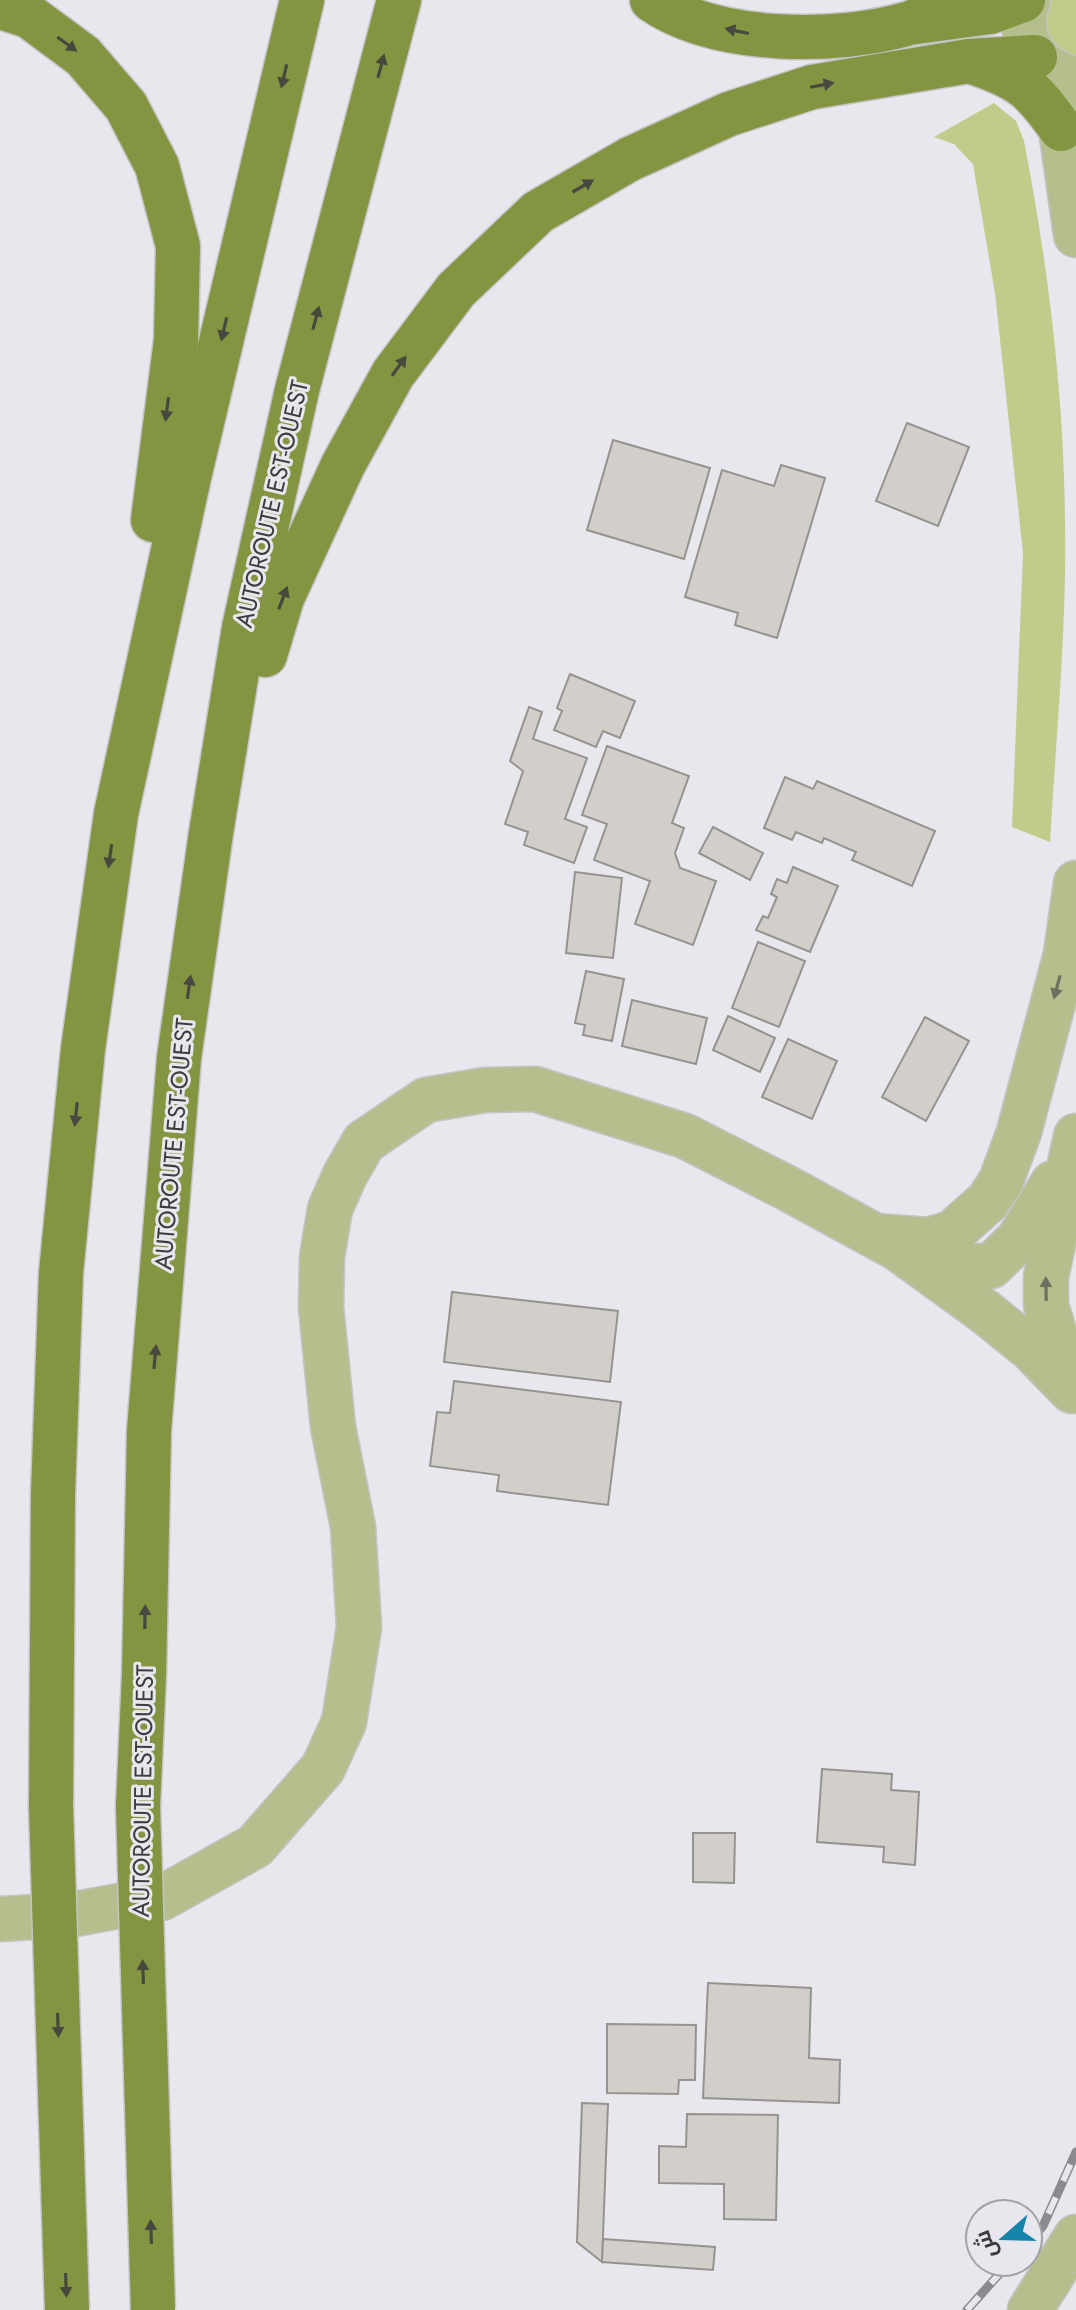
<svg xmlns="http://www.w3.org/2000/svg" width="1076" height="2310" font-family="Jost,Cairo,sans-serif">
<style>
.green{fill:#c1cb8a}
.building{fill:#d2cfca;stroke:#96938e;stroke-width:2}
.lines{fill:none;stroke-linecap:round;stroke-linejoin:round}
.major-casing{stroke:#c4c4c5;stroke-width:47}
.highway-casing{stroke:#c4c4c5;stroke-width:47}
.major{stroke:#b5bf8d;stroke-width:44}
.highway{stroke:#839541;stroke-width:44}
.rail-casing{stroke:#8b8b8f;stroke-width:9}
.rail{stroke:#e7e7ed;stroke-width:6;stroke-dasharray:18;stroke-linecap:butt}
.highway-bridge-casing{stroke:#c4c4c5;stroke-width:47;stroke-linecap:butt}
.highway-bridge{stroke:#839541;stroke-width:44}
.oneway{fill:#47493e}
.oneway2{fill:#6c705e}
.labels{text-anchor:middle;stroke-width:6;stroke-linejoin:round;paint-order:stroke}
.street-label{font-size:24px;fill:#3c3c3e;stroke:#e7e7ed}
</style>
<rect width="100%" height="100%" fill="#e7e7ed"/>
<g class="green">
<path d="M 1043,0 L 1076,0 L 1076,63 L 1053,56 L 1039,8 Z"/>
<path d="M 994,103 L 1016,121 L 1024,141 C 1048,265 1064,394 1065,521 C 1067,628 1056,735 1050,842 L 1012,827 L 1023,553 L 995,293 L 973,164 L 954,144 L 934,137 Z"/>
</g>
<g class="building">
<path d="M 907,423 L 969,447 L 938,526 L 876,501 Z"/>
<path d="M 613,440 L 710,468 L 684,559 L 587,530 Z"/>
<path d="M 781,465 L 825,478 L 777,638 L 735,625 L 738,613 L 685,597 L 722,470 L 774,486 Z"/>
<path d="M 570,674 L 635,701 L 620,738 L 603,731 L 596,747 L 554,730 L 562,711 L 557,708 Z"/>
<path d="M 529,707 L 542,712 L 533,739 L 587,758 L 565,819 L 587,827 L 574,863 L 524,845 L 528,832 L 505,824 L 523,771 L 510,761 Z"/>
<path d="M 607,746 L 689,776 L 672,823 L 684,828 L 675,853 L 680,868 L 716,881 L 693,945 L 635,924 L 650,881 L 594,860 L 607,824 L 582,815 Z"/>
<path d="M 785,777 L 813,789 L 817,781 L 935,831 L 912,886 L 852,860 L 856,852 L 824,838 L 822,843 L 796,832 L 792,840 L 764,828 Z"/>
<path d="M 713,827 L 763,853 L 750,880 L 699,853 Z"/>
<path d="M 793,867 L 838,886 L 810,952 L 756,930 L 763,916 L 768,918 L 777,897 L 771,894 L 777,879 L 787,883 Z"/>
<path d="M 575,872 L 622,878 L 613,958 L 566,953 Z"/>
<path d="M 758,942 L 805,961 L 779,1027 L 732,1008 Z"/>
<path d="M 586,971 L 624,979 L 612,1041 L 583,1035 L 585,1025 L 575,1023 Z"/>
<path d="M 632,1000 L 707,1018 L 696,1064 L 622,1046 Z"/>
<path d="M 728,1016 L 775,1038 L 760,1072 L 713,1050 Z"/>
<path d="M 925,1017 L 969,1041 L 926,1121 L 882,1097 Z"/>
<path d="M 788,1039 L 837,1061 L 812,1119 L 762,1097 Z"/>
<path d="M 452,1292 L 618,1311 L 610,1382 L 444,1362 Z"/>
<path d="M 454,1381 L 621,1402 L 608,1505 L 497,1491 L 499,1475 L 430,1466 L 437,1412 L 450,1413 Z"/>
<path d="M 822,1769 L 892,1774 L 891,1790 L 919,1792 L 915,1865 L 883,1862 L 884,1847 L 817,1842 Z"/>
<path d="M 693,1833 L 735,1833 L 734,1883 L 693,1882 Z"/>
<path d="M 708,1983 L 811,1988 L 809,2058 L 840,2060 L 839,2103 L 703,2098 Z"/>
<path d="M 607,2024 L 696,2025 L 695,2080 L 679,2080 L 678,2094 L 607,2093 Z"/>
<path d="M 582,2103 L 608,2104 L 602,2262 L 577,2242 Z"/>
<path d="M 687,2114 L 778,2115 L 776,2220 L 724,2219 L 724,2184 L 659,2183 L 659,2146 L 686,2147 Z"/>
<path d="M 603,2239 L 715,2247 L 713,2270 L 602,2262 Z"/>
</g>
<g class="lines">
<g class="major-casing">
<g id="major">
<path d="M 1028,0 C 1016,34 1032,65 1066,76"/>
<path d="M 1052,90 L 1061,129 L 1076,235"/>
<path d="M 876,1236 L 928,1240 L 952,1233 L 988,1201 L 1001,1181 L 1019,1132 L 1066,954 L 1076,883"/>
<path d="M 922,1266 L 991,1266 L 1018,1240 L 1053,1183"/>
<path d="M 1070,1385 L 1046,1305 L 1046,1277 L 1076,1136"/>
<path d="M 0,1919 L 70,1915 L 162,1898 L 255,1846 L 323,1768 L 344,1722 L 359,1627 L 353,1527 L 333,1427 L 321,1307 L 322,1257 L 330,1209 L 345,1175 L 364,1142 L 426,1100 L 485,1090 L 535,1089 L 685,1136 L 787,1188 L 897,1248 L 984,1311 L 1031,1349 L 1072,1391"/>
<path d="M 1030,2310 L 1076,2237"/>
</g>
</g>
<g class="highway-casing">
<g id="highway">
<path d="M 652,0 C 716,44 836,45 910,23 C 923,19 935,7 946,0"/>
<path d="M 0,7 L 29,16 L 83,56 L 126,106 L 157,166 L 178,246 L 176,340 L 153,520"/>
<path d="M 916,22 L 990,12 L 1023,0"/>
<path d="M 975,63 C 1022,79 1033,89 1061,129"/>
<path d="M 265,655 L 282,598 L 343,465 L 393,374 L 456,290 L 538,212 L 630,159 L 729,114 L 812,87 L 969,61 L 1035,57"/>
<path d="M 138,1806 L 144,1675 L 149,1431 L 179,1058 L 211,833 L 244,628 L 297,390 L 399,0"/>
<path d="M 51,1807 L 53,1494 L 61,1273 L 83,1049 L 116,814 L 189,477 L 302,0"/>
</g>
</g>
<use href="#major" class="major"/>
<use href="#highway" class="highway"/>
<g class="rail-casing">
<g id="rail">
<path d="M 1028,2243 L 1043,2226 L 1076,2152"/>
<path d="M 967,2310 L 1010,2262"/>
</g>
</g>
<use href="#rail" class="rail"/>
<g class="highway-bridge-casing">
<g id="highway-bridge">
<path d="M 138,1806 L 153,2310"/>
<path d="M 51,1807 L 67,2310"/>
</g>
</g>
<use href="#highway-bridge" class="highway-bridge"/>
</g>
<defs><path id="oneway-solid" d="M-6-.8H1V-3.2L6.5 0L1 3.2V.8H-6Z" transform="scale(2)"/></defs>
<g class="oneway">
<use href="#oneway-solid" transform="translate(737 31) rotate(-168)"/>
<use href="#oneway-solid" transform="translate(67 44) rotate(36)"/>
<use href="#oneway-solid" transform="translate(381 66) rotate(-75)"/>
<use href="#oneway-solid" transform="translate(284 76) rotate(103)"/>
<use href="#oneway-solid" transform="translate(822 85) rotate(-11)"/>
<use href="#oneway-solid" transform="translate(583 186) rotate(-30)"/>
<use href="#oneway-solid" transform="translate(316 318) rotate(-75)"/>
<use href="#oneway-solid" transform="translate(224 329) rotate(103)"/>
<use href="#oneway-solid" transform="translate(399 366) rotate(-54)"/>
<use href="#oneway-solid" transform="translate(167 409) rotate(97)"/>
<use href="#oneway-solid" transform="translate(283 598) rotate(-69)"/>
<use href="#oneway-solid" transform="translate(110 856) rotate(98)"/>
<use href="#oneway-solid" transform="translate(189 987) rotate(-82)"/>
<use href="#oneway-solid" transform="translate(76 1114) rotate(96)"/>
<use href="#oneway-solid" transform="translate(155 1357) rotate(-85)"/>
<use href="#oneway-solid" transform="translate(145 1617) rotate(-89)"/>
<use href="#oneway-solid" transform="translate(143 1972) rotate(-92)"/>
<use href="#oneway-solid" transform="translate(58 2025) rotate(88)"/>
<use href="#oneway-solid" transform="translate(151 2232) rotate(-92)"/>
<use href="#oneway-solid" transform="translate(66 2285) rotate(88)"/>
</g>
<g class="oneway2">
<use href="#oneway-solid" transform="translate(1057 987) rotate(105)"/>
<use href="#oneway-solid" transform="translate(1046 1289) rotate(-91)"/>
</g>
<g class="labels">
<g class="street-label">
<text transform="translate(272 504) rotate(-77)" y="8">AUTOROUTE EST-OUEST</text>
<text transform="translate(174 1144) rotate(-85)" y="8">AUTOROUTE EST-OUEST</text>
<text transform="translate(143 1791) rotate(-89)" y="8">AUTOROUTE EST-OUEST</text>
</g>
</g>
<g transform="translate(1004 2238) rotate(250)"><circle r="38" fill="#e7e7ed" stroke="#a3a3a7" stroke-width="2"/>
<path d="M0-6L14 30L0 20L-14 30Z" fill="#1585ac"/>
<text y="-12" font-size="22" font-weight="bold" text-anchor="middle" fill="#3c3c3e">ش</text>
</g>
</svg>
